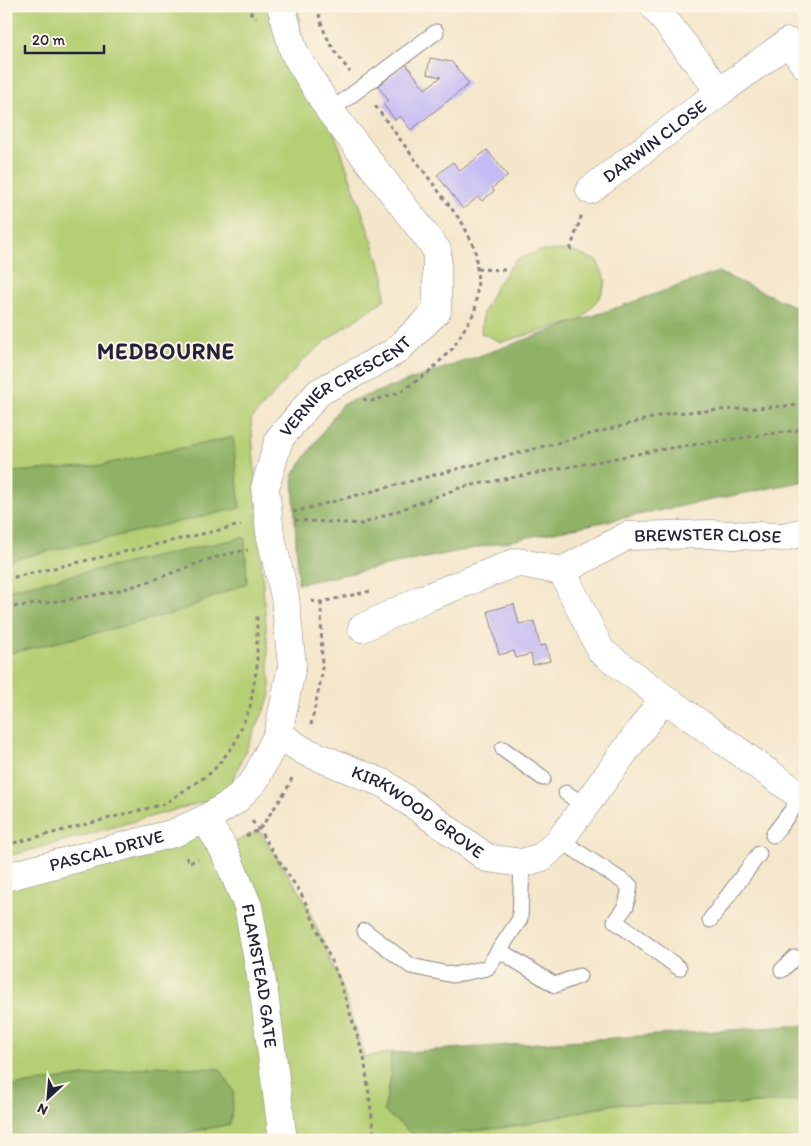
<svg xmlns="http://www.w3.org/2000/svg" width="811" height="1146" font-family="Itim,sans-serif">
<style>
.green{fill:#b5cf75;stroke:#6c7858}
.forest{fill:#90b266;stroke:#596a50}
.building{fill:#c4baf5}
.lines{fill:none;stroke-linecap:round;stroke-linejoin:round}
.service-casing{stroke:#8b8483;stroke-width:17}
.minor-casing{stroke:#8b8483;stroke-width:29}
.path{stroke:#8b8483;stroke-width:3;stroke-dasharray:4 4;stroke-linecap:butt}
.service{stroke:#fff;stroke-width:15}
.minor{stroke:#fff;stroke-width:28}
.labels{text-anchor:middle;stroke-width:4;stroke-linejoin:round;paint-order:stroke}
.street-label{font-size:18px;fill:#22223b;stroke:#fcf5e5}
.district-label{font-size:22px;font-weight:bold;letter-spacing:1px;fill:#22223b;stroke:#fcf5e5}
</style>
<rect width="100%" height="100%" fill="#fcf5e5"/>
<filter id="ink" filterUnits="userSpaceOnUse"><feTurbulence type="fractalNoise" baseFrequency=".02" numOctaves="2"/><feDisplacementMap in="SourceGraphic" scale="10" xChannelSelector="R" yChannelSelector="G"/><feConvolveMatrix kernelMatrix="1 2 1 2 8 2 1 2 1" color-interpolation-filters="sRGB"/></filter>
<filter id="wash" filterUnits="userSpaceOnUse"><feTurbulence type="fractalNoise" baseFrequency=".0096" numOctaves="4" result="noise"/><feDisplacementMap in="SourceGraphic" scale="20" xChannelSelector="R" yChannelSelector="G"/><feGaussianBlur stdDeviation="1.12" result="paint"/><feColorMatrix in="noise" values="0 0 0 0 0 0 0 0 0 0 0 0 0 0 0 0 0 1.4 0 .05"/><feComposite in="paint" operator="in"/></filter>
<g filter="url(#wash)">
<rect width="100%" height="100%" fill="#f4e6cb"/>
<g class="green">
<path d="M 6,6 L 298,6 L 301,36 L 384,275 L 385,299 L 332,336 L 302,361 L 251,420 L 271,695 L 225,796 L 6,857 Z"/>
<path d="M 570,250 L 597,261 L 606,281 L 601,295 L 581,320 L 501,342 L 481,333 L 483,313 L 496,286 L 516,260 L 539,251 Z"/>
<path d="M 205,819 L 224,848 L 259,830 L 303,897 L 338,976 L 364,1057 L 391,1053 L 390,1082 L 384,1111 L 417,1137 L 522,1125 L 614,1104 L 726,1105 L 805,1100 L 805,1140 L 152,1140 L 230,1124 L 155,1066 L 6,1087 L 6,877 Z"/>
</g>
<g class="forest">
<path d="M 718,272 L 805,311 L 805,481 L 298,584 L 293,475 L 342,404 Z"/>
<path d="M 233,437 L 240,508 L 6,561 L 6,474 L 11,472 L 96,466 Z"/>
<path d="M 245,537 L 247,583 L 175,613 L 76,638 L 6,654 L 6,590 Z"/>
<path d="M 805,1025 L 805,1100 L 726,1105 L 614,1104 L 522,1125 L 417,1138 L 384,1111 L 390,1082 L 391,1053 Z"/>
<path d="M 155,1066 L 220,1069 L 234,1092 L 230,1124 L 152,1140 L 6,1140 L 6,1087 Z"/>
</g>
<g id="blocks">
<g class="building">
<path d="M 430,58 L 452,62 L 469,84 L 411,130 L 400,116 L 395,120 L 383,104 L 388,100 L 378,86 L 406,64 L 425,89 L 441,77 L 427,74 Z"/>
<path d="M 487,150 L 508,176 L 492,188 L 494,191 L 482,201 L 478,197 L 463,209 L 437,175 L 453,162 L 460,171 Z"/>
<path d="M 514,604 L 519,624 L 534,621 L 540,646 L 546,645 L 550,661 L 533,665 L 531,654 L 516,658 L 514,651 L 499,655 L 488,611 Z"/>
</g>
</g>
</g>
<g filter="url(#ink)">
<use href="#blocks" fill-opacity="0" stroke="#8b8483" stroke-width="1"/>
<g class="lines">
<g class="service-casing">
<g id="service">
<path d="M 330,111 L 436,32"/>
<path d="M 503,749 L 543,778"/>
<path d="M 566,793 L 585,806"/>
<path d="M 773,835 L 805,793"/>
<path d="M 560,840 L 630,886 L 626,906 L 615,921 L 679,968"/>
<path d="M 710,920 L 759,854"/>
<path d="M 365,931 L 411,966 L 453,975 L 487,968 L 520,919 L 522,863"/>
<path d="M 499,950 L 555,985 L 579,976"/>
<path d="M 782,970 L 794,958 L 805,958"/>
</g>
</g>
<g class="minor-casing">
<g id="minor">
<path d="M 720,92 L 788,42 L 805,65"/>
<path id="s1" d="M 590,190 L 720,92 L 654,6"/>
<path d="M 562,571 L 601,651 L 664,698"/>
<path id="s2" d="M 362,628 L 423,599 L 517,562 L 562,571 L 627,536 L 710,534 L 783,537 L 805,532"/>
<path id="s3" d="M 278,734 L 304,751 L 385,784 L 487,858 L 522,863 L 542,857 L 560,840 L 664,698 L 805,799"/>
<path id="s4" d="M 205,819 L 223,848 L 248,906 L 264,993 L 283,1140"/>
<path id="s5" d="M 6,877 L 174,833 L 205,819 L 235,801 L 255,780 L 278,734 L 292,666 L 285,597 L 270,533 L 265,488 L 279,439 L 319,392 L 396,351 L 437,311 L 437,250 L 330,111 L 294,52 L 281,6"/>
</g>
</g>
<g class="path">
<path d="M 244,6 L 256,18"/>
<path d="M 318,6 C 320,32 335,52 350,72"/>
<path d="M 570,250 L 582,214"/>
<path d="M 477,269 L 508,270"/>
<path d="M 363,399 L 372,401 L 400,392 L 428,373 L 453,348 L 475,311 L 478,281 L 475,249 L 463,224 L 373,103"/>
<path d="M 293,512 L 671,413 L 805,405"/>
<path d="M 295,520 L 362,524 L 462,487 L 664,449 L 805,429"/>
<path d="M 6,579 L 241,525"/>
<path d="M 311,601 L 321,602 L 371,591"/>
<path d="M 6,608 C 48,602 91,598 131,587 C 170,576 207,556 248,550"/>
<path d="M 311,725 L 322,674 L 321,602"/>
<path d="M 252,821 L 259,830 L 303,897 L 338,976 L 364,1057 L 375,1140"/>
<path d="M 246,836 L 259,830 L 286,791 L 293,776"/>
<path d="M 6,845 L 164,804 L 212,772 L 234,745 L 250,707 L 257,666 L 257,613"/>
<path d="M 186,857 L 189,863 L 198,859"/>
</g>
<use href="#service" class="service"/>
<use href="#minor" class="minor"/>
</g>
</g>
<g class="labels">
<g class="street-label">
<text dy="6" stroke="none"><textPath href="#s1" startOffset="81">DARWIN CLOSE</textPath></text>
<text dy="6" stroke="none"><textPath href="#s5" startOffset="710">VERNIER CRESCENT</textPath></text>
<text dy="6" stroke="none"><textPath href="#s2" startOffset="369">BREWSTER CLOSE</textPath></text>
<text dy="6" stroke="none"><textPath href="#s3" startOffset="161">KIRKWOOD GROVE</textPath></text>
<text dy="6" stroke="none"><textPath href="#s5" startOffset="104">PASCAL DRIVE</textPath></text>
<text dy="6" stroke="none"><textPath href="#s4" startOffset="168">FLAMSTEAD GATE</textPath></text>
</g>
<g class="district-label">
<text x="166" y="359">MEDBOURNE</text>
</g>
</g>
<rect width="811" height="1146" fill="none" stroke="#fcf5e5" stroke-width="25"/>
<g transform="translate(48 1098) rotate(206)" stroke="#fcf5e5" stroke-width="4" paint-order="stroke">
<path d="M0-4L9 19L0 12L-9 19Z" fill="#22223b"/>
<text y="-8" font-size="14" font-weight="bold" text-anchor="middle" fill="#22223b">N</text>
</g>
<path d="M25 45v8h79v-8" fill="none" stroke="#22223b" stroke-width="2.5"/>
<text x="32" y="45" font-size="15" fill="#22223b" stroke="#fcf5e5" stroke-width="4" paint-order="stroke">20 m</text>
</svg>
